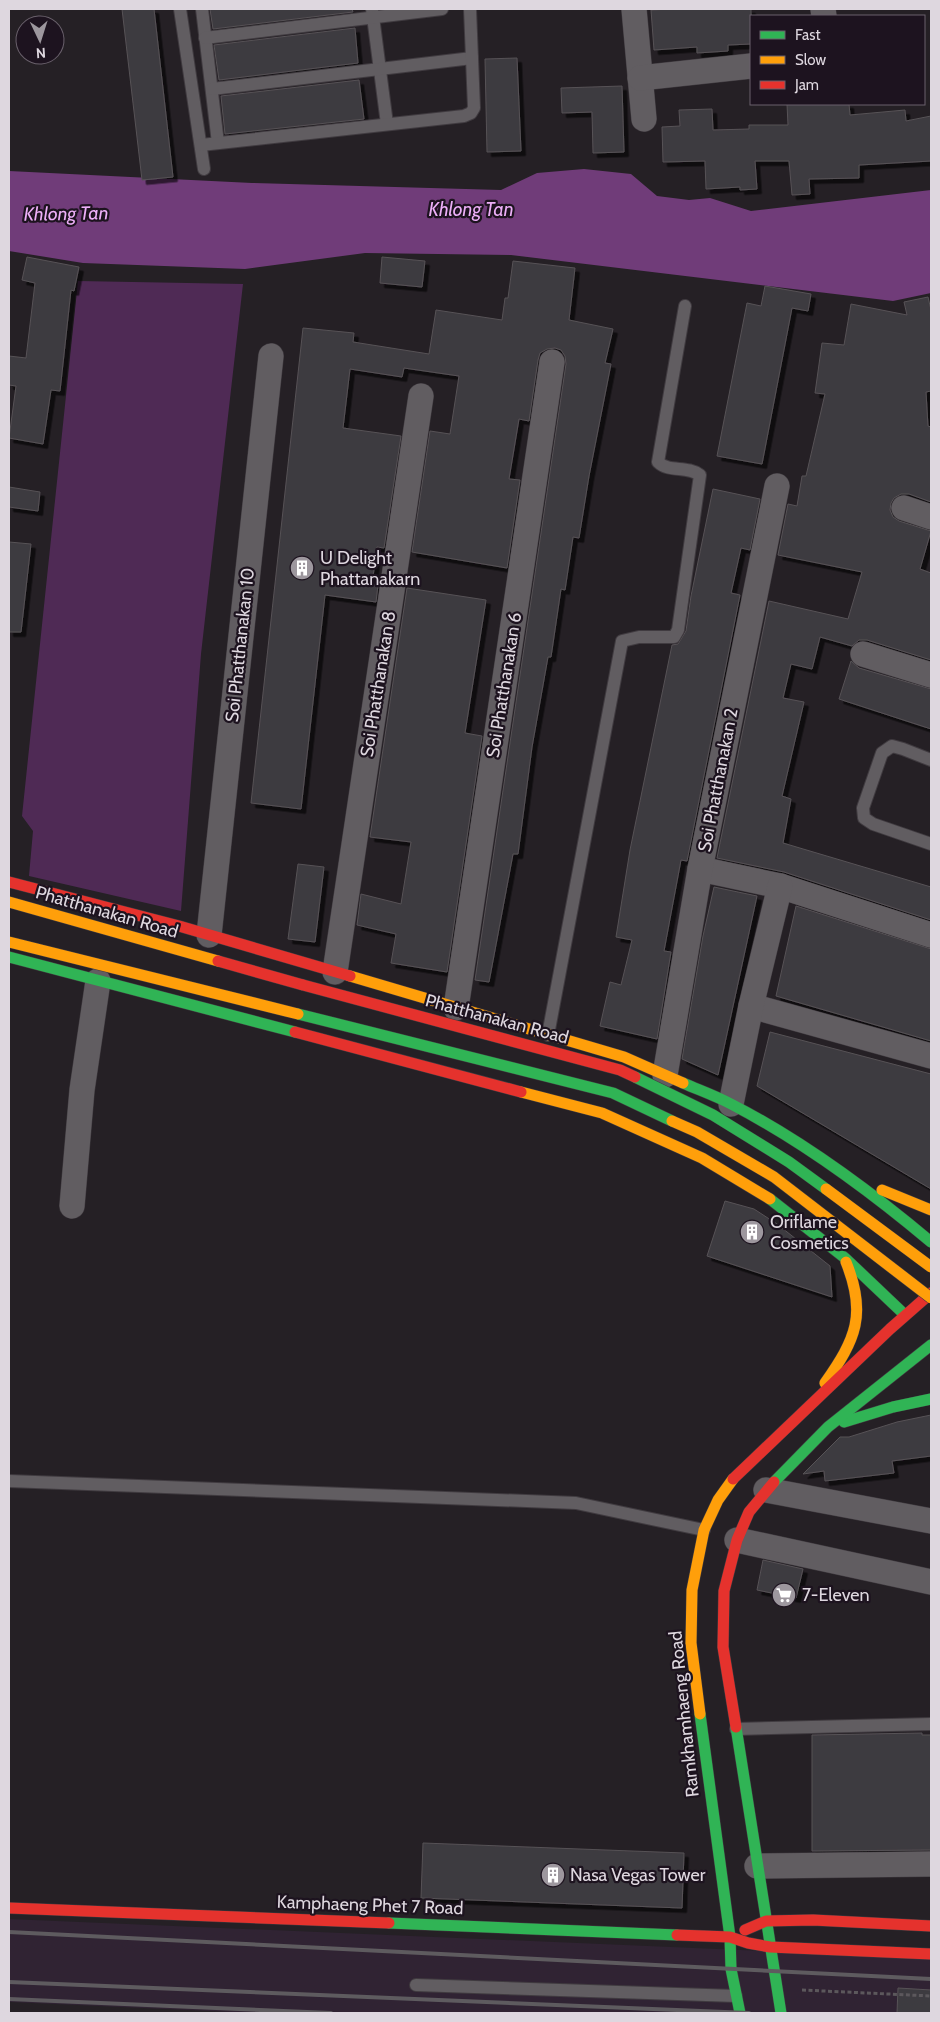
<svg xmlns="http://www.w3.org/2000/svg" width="940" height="2022" font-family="Cabin,sans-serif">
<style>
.built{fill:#302333}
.green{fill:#4f2a55}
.water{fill:#703c79}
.building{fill:#3e3a3f;stroke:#565256;filter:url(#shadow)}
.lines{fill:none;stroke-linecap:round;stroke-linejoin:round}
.lane-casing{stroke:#403b40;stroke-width:14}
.street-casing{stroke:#403b40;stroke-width:26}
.fast-casing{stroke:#403b40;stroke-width:12}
.slow-casing{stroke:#403b40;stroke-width:12}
.jam-casing{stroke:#403b40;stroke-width:12}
.path{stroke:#5c585c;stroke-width:3;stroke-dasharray:4 2.5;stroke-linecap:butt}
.lane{stroke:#615d61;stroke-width:12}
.street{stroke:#615d61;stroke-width:25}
.fast{stroke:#30b455;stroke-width:11}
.slow{stroke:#ff9f0a;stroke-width:11}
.jam{stroke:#e5322d;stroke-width:11}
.rail{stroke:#5e5b5f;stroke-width:4}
.fast-bridge-casing{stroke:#403b40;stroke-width:12;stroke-linecap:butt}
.slow-bridge-casing{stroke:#403b40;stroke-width:12;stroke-linecap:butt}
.jam-bridge-casing{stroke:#403b40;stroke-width:12;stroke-linecap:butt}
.fast-bridge{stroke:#30b455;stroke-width:11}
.slow-bridge{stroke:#ff9f0a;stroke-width:11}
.jam-bridge{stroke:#e5322d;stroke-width:11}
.labels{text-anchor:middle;stroke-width:4.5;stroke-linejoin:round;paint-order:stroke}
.poi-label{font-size:18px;fill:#ded7df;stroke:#1d131f;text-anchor:start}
.street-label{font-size:18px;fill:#ded7df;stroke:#1d131f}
.water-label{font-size:19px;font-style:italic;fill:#edaff8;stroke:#1d131f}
</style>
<defs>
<filter id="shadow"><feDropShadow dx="4.5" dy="4.5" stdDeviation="0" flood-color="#0009"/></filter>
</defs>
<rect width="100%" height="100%" fill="#252025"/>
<path class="built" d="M 9,1919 L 931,1958 L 931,2013 L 254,2013 L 9,2002 Z"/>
<path class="green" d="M 78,281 L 243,284 L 201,654 L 181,911 L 29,876 L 33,831 L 22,816 Z"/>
<path class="water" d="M 584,169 L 631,174 L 657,196 L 689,200 L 710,198 L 751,211 L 931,190 L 931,293 L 893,301 L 511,255 L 365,253 L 245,269 L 83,263 L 9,251 L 9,171 L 252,183 L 501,190 L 537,173 Z"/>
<g class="building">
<path d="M 122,9 L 154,9 L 173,177 L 142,180 Z"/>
<path d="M 210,9 L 352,9 L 353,12 L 213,29 Z"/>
<path d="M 671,9 L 751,9 L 751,44 L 728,45 L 728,51 L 697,53 L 697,47 L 654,50 L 651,10 Z"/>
<path d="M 355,28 L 358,63 L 219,80 L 214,45 Z"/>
<path d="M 517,58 L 521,151 L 487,152 L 485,59 Z"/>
<path d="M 359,80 L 364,119 L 225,134 L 221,96 Z"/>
<path d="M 622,86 L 624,152 L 593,153 L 592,112 L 562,113 L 561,88 Z"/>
<path d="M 787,104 L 849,104 L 850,115 L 905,110 L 906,121 L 931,116 L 931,161 L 859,165 L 859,178 L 809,179 L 810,194 L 792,195 L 789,161 L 755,161 L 757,189 L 740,190 L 740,187 L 706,189 L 705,161 L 663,162 L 662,127 L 680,126 L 679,110 L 712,109 L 713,130 L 749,129 L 749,125 L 788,125 Z"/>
<path d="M 27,257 L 79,267 L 74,291 L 71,290 L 60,391 L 51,390 L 43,444 L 9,438 L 16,386 L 9,385 L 9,356 L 26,358 L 35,283 L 22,280 Z"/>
<path d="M 382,257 L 425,261 L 422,287 L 380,283 Z"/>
<path d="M 513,261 L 575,268 L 569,320 L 613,329 L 605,363 L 611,364 L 589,476 L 579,538 L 573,537 L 565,590 L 561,589 L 551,657 L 548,657 L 532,747 L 518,854 L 513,854 L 489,982 L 475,980 L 566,364 L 565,356 L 561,350 L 555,348 L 547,349 L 540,353 L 538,360 L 529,421 L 519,419 L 509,479 L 520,480 L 507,568 L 412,552 L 430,431 L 450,434 L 459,376 L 404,368 L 402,377 L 350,369 L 343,428 L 401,436 L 384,548 L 377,547 L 372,584 L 378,585 L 376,602 L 325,595 L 301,809 L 251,803 L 303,328 L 354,333 L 353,342 L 429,354 L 436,310 L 502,320 L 505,298 L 508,298 Z"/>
<path d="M 765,286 L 811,294 L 808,311 L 792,308 L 762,464 L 717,456 L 747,303 L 761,306 Z"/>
<path d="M 928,297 L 931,310 L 931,391 L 926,392 L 928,426 L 931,427 L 931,502 L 909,494 L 901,494 L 894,498 L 891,503 L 890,510 L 893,517 L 899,521 L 931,531 L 920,569 L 931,573 L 931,660 L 867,640 L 859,640 L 852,646 L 820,637 L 812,669 L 791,664 L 783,698 L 804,702 L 782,796 L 791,799 L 783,843 L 931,887 L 931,920 L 784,872 L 717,858 L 769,601 L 848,619 L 862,572 L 778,555 L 788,504 L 797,506 L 802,476 L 806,476 L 825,394 L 815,393 L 822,343 L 844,345 L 851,304 L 907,315 L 904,302 Z"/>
<path d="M 9,487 L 40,492 L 38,511 L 9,507 Z"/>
<path d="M 713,489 L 760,499 L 750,550 L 741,548 L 731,593 L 740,595 L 687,861 L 681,860 L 664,951 L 671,952 L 657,1039 L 600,1026 L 610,982 L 621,985 L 632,940 L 616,937 L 630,850 L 672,645 L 678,644 L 686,631 L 691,596 Z"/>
<path d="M 9,542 L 31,544 L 21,632 L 9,632 Z"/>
<path d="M 407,588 L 486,600 L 465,733 L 482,736 L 447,972 L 391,963 L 396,934 L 357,925 L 361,894 L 401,904 L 411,842 L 370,837 Z"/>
<path d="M 851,661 L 859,668 L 931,689 L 931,729 L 839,699 Z"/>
<path d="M 298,864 L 324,867 L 315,942 L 288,939 Z"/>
<path d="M 714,887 L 757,896 L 718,1075 L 682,1059 L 703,936 Z"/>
<path d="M 796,906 L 931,949 L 931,1041 L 776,996 Z"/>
<path d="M 770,1032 L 931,1074 L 931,1189 L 757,1086 Z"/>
<path d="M 725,1201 L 754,1209 L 777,1224 L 830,1266 L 832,1297 L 707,1256 Z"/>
<path d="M 931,1415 L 931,1456 L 892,1461 L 894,1473 L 825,1481 L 824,1471 L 803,1474 L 840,1437 L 849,1437 L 897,1422 Z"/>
<path d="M 763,1560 L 803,1569 L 796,1598 L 757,1590 Z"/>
<path d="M 922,1733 L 922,1735 L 931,1735 L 931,1850 L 812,1851 L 812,1735 Z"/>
<path d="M 423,1843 L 684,1853 L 682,1908 L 421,1898 Z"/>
<path d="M 898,1988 L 931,1990 L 931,2013 L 897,2013 Z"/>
</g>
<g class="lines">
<g class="lane-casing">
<g id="lane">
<path d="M 180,9 L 204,169"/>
<path d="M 202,9 L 218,143"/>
<path d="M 372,9 L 387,124"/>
<path d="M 205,38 L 442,9"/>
<path d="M 212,89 L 472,58"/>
<path d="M 201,145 L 464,116 L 471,113 L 474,108 L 470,9"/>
<path d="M 931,760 L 903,749 L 892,746 L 882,753 L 863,808 L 864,818 L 873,824 L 931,844"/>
<path d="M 548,1035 L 622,641 L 639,637 L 674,637 L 678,630 L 700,475 C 687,465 669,473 658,462 L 685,306"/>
<path d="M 9,1481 L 576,1503 L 704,1530"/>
<path d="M 736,1729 L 931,1724"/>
<path d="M 416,1985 L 736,1996"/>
</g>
</g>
<g class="street-casing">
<g id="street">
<path d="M 634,9 L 644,119"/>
<path d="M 823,9 L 824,16"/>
<path d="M 640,78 L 751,66"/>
<path d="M 904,508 L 931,517"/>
<path d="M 863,654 L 931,675"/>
<path d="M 700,869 L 780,886 L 931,935"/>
<path d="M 209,935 L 271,356"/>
<path d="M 335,972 L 421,396"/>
<path d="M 751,1006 L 931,1056"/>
<path d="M 456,1008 L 552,362"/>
<path d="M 665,1075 L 700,869 L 777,486"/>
<path d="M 731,1104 L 751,1006 L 780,886"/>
<path d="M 72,1206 L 82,1090 L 98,981"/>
<path d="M 766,1490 L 931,1521"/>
<path d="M 737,1540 L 931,1582"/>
<path d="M 757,1866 L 931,1864"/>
</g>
</g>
<g class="fast-casing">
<g id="fast">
<path d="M 9,957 L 295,1032"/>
<path d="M 683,1083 C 699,1090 716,1096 731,1104 C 803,1141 869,1190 931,1242"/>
<path d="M 770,1199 L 845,1258 L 905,1315"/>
<path d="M 844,1422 L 893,1407 L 931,1399"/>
<path d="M 774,1482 L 828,1427 L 931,1345"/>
<path d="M 700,1714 L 730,1937 L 731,1969 L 740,2013"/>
<path d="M 736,1727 L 781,2013"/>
<path d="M 389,1923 L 677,1935"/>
</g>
</g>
<g class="slow-casing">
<g id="slow">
<path d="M 9,902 L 218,961"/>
<path d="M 350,976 L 624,1057 L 683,1083"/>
<path d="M 521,1092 L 602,1113 L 702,1158 L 770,1199"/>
<path d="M 882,1190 L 931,1210"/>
<path d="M 825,1383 C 856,1339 867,1314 846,1262"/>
<path d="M 700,1714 L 691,1643 L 692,1590 L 704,1530 L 718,1500 L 733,1479"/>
</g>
</g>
<g class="jam-casing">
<g id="jam">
<path d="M 9,882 L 179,926 L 350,976"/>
<path d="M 218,961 L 303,985"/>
<path d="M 295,1032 L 521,1092"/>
<path d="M 733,1479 L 890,1329 L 931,1293"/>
<path d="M 736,1727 L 723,1647 L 724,1591 L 737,1540 L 749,1512 L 774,1482"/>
<path d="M 9,1908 L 389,1923"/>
<path d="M 745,1930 L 766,1921 L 813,1920 L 931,1926"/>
<path d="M 677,1935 L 730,1937 L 748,1943 L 770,1947 L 931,1954"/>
</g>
</g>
<path class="path" d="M 802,1990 L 931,1996"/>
<use href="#lane" class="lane"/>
<use href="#street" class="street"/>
<use href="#fast" class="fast"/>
<use href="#slow" class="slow"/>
<use href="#jam" class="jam"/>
<g class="rail">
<path d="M 9,1932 L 931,1979"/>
<path d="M 9,1982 L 749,2013"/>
<path d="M 9,1999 L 331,2013"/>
</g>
<g class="fast-bridge-casing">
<g id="fast-bridge">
<path d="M 298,1014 L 613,1093 L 672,1121"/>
<path d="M 635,1077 L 713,1115 L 789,1162 L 826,1189"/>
</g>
</g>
<g class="slow-bridge-casing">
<g id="slow-bridge">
<path d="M 9,942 L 298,1014"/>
<path d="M 672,1121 L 697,1132 L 774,1177 L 931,1298"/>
<path d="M 826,1189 L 931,1267"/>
</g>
</g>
<g class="jam-bridge-casing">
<path id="jam-bridge" d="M 303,985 L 620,1070 L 635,1077"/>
</g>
<use href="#fast-bridge" class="fast-bridge"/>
<use href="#slow-bridge" class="slow-bridge"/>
<use href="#jam-bridge" class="jam-bridge"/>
</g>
<defs>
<g id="building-disc" transform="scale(1.25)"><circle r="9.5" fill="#9d979e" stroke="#1d131f"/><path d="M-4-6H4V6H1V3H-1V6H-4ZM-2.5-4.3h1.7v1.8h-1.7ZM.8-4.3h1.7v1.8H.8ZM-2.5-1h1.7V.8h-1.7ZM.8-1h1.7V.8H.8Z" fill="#fff"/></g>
<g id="supermarket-disc" transform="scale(1.25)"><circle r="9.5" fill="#9d979e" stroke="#1d131f"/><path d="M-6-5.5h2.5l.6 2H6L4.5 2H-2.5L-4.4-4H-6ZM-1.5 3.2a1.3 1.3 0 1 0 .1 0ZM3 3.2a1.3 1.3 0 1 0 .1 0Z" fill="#fff"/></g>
</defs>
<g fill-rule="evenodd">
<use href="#building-disc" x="302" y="568"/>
<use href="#building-disc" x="752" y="1232"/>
<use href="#supermarket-disc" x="784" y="1595"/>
<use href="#building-disc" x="553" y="1875"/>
</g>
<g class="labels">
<g class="poi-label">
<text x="320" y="564">U Delight<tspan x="320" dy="21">Phattanakarn</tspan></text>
<text x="770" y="1228">Oriflame<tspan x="770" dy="21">Cosmetics</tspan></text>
<text x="802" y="1601">7-Eleven</text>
<text x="570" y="1881">Nasa Vegas Tower</text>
</g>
<g class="street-label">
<text transform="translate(240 645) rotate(-84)" y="6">Soi Phatthanakan 10</text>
<text transform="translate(378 684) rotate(-81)" y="6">Soi Phatthanakan 8</text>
<text transform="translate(504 685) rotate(-81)" y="6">Soi Phatthanakan 6</text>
<text transform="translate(718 780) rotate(-79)" y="6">Soi Phatthanakan 2</text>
<text transform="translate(107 912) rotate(16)" y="6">Phatthanakan Road</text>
<text transform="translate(497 1019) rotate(15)" y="6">Phatthanakan Road</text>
<text transform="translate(684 1714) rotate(-96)" y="6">Ramkhamhaeng Road</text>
<text transform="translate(370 1905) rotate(2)" y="6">Kamphaeng Phet 7 Road</text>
</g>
<g class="water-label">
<text x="471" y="216">Khlong Tan</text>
<text transform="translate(66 213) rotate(-1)" y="7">Khlong Tan</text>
</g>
</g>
<rect width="940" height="2022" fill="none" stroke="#ded7df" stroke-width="20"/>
<rect x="750" y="15" width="175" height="90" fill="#1d131f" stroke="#6a616c"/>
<rect x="760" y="31" width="25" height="8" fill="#30b455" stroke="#6a616c"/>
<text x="795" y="40" font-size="15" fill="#ded7df">Fast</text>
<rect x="760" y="56" width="25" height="8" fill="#ff9f0a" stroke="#6a616c"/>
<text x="795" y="65" font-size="15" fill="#ded7df">Slow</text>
<rect x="760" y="81" width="25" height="8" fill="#e5322d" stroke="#6a616c"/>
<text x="795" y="90" font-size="15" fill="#ded7df">Jam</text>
<g transform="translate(40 40) rotate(176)"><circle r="24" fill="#1d131f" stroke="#6a616c"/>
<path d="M0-4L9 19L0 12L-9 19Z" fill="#9d979e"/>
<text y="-8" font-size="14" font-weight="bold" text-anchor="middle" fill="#ded7df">N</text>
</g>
</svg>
